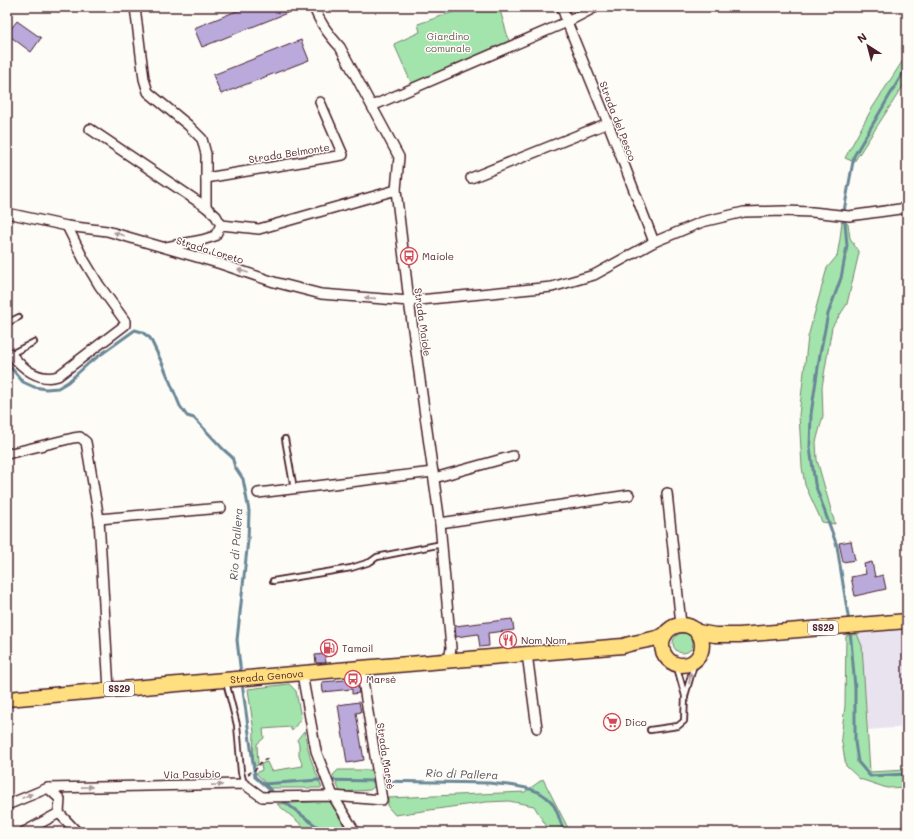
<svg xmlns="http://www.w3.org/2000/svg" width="914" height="839" font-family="Mali,sans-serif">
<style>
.built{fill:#e9e3ef}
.green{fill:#a3e4ad;stroke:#76826c}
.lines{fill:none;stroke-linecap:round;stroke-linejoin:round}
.stream{stroke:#6a8796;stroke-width:3}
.building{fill:#b9aadb;stroke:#4a1f2b}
.service-casing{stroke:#4a1f2b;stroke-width:8}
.minor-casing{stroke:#4a1f2b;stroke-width:12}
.primary-casing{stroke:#4a1f2b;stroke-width:17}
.path{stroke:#4a1f2b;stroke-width:1.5;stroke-dasharray:4 3;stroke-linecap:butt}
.service{stroke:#fdfcf7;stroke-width:4.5}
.minor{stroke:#fdfcf7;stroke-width:9}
.primary{stroke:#ffdf80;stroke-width:14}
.oneway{fill:#ac999b}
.labels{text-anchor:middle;stroke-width:3;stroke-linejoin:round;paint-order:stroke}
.shield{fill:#fdfcf7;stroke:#806168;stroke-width:1}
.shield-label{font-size:9px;font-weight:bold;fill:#4a1f2b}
.park-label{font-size:10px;fill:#655a52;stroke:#fdfcf7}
.street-label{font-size:10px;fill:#4a1f2b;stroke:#fdfcf7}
.poi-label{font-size:10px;fill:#4a1f2b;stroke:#fdfcf7;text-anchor:start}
.water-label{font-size:11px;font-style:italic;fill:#5a5360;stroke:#fdfcf7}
</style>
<rect width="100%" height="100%" fill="#fdfcf7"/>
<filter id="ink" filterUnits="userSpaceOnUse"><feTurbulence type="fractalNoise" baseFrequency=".025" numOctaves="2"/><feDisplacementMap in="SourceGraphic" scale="8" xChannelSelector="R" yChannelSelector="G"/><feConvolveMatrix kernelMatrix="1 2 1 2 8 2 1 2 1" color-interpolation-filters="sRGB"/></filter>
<g filter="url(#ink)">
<path class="built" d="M 907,630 L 907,727 L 868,730 L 862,646 L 857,634 Z"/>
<g class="green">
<path d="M 468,7 L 499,7 L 510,44 L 413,87 L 394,44 L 420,32 L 418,24 Z"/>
<path d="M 907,54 L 907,80 L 854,162 L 845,158 L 871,110 Z"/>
<path d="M 842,221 L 848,224 L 850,238 L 859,253 L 847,304 L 832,327 L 822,387 L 823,416 L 816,442 L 817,460 L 835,524 L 822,522 L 805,485 L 802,467 L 799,415 L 808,337 L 827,268 L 837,256 L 840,239 Z"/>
<circle cx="683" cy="643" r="10"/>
<path d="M 857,634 L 862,646 L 870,772 L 907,770 L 907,787 L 887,788 L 860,779 L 846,766 L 841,737 L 845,706 L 846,636 Z"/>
<path d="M 289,684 L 296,691 L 301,718 L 292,731 L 290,727 L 263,729 L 264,738 L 257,744 L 258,765 L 255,766 L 253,760 L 254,732 L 248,689 Z"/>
<path d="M 304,731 L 310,757 L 322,788 L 270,788 L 256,773 L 262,770 L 261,764 L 267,762 L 271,771 L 303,766 L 299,756 L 299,744 L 297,740 Z"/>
<path d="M 338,770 L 371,770 L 375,786 L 370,790 L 340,792 L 333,775 Z"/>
<path d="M 543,779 L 570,832 L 550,832 L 534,806 L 509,801 L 486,802 L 395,815 L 388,807 L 388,798 L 525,792 Z"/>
<path d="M 325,801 L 332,802 L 347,832 L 310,832 L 277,804 Z"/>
</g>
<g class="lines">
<g class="stream">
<path d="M 7,363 L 23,382 L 34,387 L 46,389 L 58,388 L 68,382 L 89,363 L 135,330 L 142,332 L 150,338 L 163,365 L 180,406 L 187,416 L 194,418 L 224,450 L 232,457 L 235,467 L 243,479 L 249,511 L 248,540 L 237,640 L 241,674"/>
<path d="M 849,622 L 837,546 L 815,484 L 810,447 L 811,414 L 820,354 L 828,314 L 841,278 L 847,246 L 844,211 L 854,156 L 907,66"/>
<path d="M 850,633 L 851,640 L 855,688 L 855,742 L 858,762 L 870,776 L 907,774"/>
<path d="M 242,683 L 255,777 L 276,795"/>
<path d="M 263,784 L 319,780 L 489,783 C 510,786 542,785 554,806 C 559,814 560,824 565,832"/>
<path d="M 282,800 L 324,832"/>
</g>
</g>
<g class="building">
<path d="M 247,7 L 302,7 L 202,47 L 194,28 Z"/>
<path d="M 17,21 L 41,38 L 31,52 L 7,34 Z"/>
<path d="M 301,40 L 309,60 L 221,94 L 213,75 Z"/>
<path d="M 851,541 L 855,560 L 843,562 L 839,543 Z"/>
<path d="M 872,562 L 875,577 L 883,575 L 886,589 L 855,596 L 851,577 L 866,574 L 864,564 Z"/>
<path d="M 512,619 L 514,630 L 488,633 L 489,646 L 480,647 L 478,634 L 456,637 L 455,626 Z"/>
<path d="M 325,644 L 334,644 L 335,654 L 325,655 L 326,663 L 316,663 L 315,655 L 325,654 Z"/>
<path d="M 357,679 L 359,693 L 352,694 L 352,689 L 323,692 L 322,682 Z"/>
<path d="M 359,702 L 361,712 L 356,713 L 364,760 L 347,763 L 338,705 Z"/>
</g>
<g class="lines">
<g class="service-casing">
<g id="service">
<path d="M 7,323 L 19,317"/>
<path d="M 7,349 L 11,354 L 34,342"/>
<path d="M 285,439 L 294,489"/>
<path d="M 273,581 L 351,568 L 370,562 L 377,557 L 442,544"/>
<path d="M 676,664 L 685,696"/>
<path d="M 226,682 L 237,725 L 241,772 L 244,784"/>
<path d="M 650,730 L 678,726 L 684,721 L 685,696 L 695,661"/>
</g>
</g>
<g class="minor-casing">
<g id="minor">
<path d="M 135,7 L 144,79 L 148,92 L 188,125 L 202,139 L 206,154 L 206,207"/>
<path d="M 314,7 C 319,22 329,35 340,47 L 399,157 L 396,190 L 409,301 L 440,523 L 451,648 L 449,661"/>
<path d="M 562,7 L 567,22 L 608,123 L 654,242"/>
<path d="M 372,106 L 567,22 L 596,7"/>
<path d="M 90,129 L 206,207 L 216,216 L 221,225"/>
<path d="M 206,178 L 343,155 L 320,102"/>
<path d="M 471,178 L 608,123"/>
<path d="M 7,213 L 67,226 L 107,231 L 221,264 L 274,282 L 321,294 L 409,301 L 552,287 L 594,275 L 654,242 L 702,222 L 744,212 L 784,211 L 812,212 L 849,216 L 907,208"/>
<path d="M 166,247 L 202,240 L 215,236 L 221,225 L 259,229 L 396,190"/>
<path d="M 11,354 C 22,368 39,382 58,376 L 125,325 L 125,321 L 99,285 L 84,260 L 67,226"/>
<path d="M 7,454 L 73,438 L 80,437 L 86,442 L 99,519 L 109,690"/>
<path d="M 434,478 L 513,456"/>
<path d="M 258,493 L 433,472"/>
<path d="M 667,493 L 681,624"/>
<path d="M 99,519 L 221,508"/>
<path d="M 440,523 L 629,495"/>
<path d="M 527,654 L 537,728"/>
<path d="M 302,674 L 316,751 L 333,796 L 355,832"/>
<path d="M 7,805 L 48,788 L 244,784 L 262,797 L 333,796 L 382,800 L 361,668"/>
<path d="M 59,813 L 77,832"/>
<path d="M 24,832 L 59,813 L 60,799 L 48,788"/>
</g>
</g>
<g class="primary-casing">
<g id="primary">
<circle cx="682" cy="645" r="20"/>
<path d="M 698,632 L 715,635 L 739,635 L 907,621"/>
<path id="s1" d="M 7,699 L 361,668 L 623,646 C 637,641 651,641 665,635"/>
</g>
</g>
<path class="path" d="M 248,774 L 256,769 L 261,762 L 270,758"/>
<use href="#service" class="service"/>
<use href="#minor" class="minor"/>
<use href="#primary" class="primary"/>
</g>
<defs><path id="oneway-solid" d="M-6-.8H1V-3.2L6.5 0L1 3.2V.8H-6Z"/></defs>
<g class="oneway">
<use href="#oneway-solid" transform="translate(119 234) rotate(-163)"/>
<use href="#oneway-solid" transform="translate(243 271) rotate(-161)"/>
<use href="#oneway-solid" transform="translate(370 298) rotate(-176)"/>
<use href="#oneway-solid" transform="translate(690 678) rotate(-80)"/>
<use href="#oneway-solid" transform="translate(217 785) rotate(-1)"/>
<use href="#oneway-solid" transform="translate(87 787) rotate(-1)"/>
<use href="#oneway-solid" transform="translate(27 796) rotate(-23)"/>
</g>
</g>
<defs>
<g id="bus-ring" transform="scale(0.9)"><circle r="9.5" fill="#fdfcf7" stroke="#d1495b" stroke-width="1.5"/><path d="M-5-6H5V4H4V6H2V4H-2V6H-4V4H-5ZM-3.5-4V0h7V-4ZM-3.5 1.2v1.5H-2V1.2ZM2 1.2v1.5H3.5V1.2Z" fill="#d1495b"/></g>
<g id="restaurant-ring" transform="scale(0.9)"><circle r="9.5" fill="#fdfcf7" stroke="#d1495b" stroke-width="1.5"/><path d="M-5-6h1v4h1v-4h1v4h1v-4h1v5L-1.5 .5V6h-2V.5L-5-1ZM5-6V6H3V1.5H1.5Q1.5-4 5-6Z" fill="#d1495b"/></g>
<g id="fuel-ring" transform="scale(0.9)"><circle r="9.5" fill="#fdfcf7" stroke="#d1495b" stroke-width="1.5"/><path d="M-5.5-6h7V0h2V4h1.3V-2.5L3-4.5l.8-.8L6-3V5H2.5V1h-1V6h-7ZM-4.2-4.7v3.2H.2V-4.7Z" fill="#d1495b"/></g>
<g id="supermarket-ring" transform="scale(0.9)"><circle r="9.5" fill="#fdfcf7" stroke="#d1495b" stroke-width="1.5"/><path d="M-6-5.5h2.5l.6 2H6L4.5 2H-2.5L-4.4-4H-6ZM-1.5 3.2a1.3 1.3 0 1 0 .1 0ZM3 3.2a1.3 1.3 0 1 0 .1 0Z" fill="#d1495b"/></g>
</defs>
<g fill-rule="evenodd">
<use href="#bus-ring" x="409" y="256"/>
<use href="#restaurant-ring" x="508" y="640"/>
<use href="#fuel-ring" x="329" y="648"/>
<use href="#bus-ring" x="353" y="679"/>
<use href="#supermarket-ring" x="612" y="722"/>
</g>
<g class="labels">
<g class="shield">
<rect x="808" y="621" width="30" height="14" rx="3"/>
<rect x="104" y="682" width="30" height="14" rx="3"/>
</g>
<g class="shield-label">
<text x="823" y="631">SS29</text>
<text x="119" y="692">SS29</text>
</g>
<g class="park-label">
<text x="448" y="40">Giardino<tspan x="448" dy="12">comunale</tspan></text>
</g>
<g class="street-label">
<text transform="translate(618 121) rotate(69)" y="4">Strada del Pesco</text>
<text transform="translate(289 153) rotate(-9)" y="4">Strada Belmonte</text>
<text transform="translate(210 250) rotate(17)" y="4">Strada Loreto</text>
<text transform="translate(423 322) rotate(82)" y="4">Strada Maiole</text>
<text dy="4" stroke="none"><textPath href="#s1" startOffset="261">Strada Genova</textPath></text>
<text transform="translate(386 756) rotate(81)" y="4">Strada Marsè</text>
<text transform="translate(192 774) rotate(-1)" y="4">Via Pasubio</text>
</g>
<g class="poi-label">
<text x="422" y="260">Maiole</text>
<text x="521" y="644">Nom Nom</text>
<text x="342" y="652">Tamoil</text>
<text x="366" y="683">Marsè</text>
<text x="625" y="726">Dico</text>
</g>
<g class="water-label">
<text transform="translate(236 544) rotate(-86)" y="4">Rio di Pallera</text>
<text transform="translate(462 774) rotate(2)" y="4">Rio di Pallera</text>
</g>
</g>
<rect width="914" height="839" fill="none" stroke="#fdfcf7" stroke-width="24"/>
<rect x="12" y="12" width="890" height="815" fill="none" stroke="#4a1f2b" stroke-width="1.5" filter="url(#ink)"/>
<g transform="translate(868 46) rotate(324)" stroke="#fdfcf7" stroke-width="3" paint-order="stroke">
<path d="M0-3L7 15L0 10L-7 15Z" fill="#4a1f2b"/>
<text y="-6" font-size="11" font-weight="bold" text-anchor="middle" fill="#4a1f2b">N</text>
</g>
</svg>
